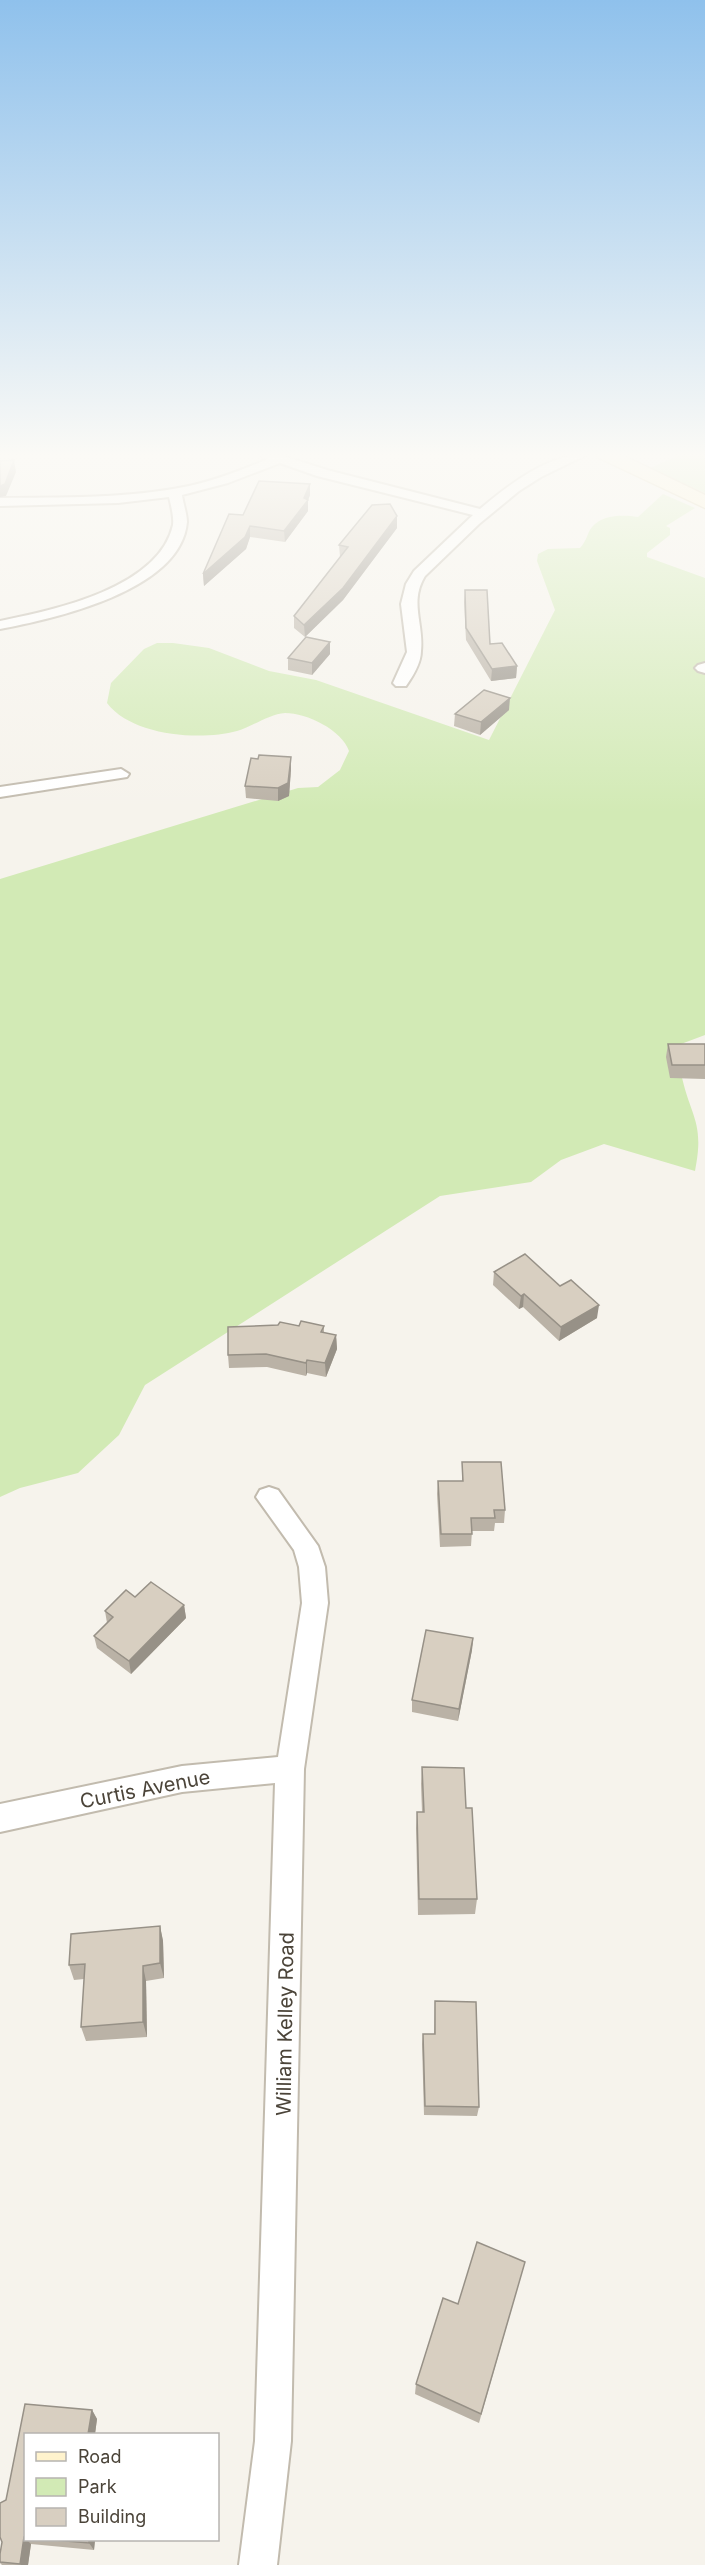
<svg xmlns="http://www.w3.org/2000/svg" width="705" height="2565" font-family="Inter,sans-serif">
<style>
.green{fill:#d2eab5}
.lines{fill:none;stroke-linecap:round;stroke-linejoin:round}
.street-casing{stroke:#c2bbae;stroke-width:4}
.secondary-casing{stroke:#d6c79b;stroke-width:3}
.street{fill:#fff;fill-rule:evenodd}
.secondary{fill:#fff3cd;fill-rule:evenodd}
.wall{fill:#bab2a6}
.shaded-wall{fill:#979187}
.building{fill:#d8cfc1;stroke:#979187;stroke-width:1.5}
.labels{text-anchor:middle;stroke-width:4.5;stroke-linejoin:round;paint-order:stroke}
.near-street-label{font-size:20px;fill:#4b4439;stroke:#fff}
</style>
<rect width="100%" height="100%" fill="#f6f3ec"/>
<g class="green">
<path d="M 682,454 L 705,454 L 705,493 L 650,468 Z"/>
<path d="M 663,494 L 695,508 L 666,526 L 670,528 L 670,535 L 647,553 L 647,557 L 705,578 L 705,1035 L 681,1044 C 681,1053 679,1064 681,1073 C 690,1117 705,1121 695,1171 L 604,1144 L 561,1160 L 531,1182 L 440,1196 L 145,1385 L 119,1435 L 78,1473 L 20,1488 L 0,1497 L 0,879 L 298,788 L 318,787 L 340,770 L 349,751 C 342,730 307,713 285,713 C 269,714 252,727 237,731 C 200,741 132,736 107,703 L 111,683 L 144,649 L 157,643 L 173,643 L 209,648 L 269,671 L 316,680 L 489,740 L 555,610 L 537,561 L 538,554 L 548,549 L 580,548 C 587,541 587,533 592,527 C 603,514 624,515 638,517 Z"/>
</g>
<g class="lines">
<g class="street-casing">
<g id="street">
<path d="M 261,454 L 277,454 L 327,470 L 480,509 C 510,484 548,454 588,454 L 541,477 L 519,491 L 479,524 L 425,576 C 409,602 424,624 421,651 C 421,663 413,676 406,686 L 396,686 L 393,683 L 407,652 L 401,604 L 406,584 L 414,571 L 473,515 L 317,476 L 280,463 L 228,483 L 182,495 C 183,503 187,514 187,522 C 181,591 53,619 0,629 L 0,621 C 54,610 159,588 173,525 C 174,517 171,505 169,497 L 118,503 L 0,506 L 0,498 C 63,497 127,499 189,486 C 216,480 242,470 268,459 L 263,458 Z"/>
<path d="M 705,663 L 705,673 L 698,671 L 695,668 L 698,665 Z"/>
<path d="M 121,769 L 129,774 L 127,777 L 0,797 L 0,787 Z"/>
<path d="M 269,1487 L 278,1490 L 318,1546 L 325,1567 L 328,1603 L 304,1769 L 291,2441 L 277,2565 L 239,2565 L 255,2441 L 275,1783 L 182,1792 L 0,1832 L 0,1804 L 182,1766 L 278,1757 L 302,1603 L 299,1567 L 294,1550 L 256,1497 L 260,1490 Z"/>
</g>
</g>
<g class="secondary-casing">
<path id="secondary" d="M 596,454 L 620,454 L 705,495 L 705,508 L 599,458 Z"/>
</g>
<use href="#street" class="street"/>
<use href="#secondary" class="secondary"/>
</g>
<g class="wall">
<path d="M 310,495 L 308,500 L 308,511 L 285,542 L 250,537 L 246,549 L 204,586 L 203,574 L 243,515 Z"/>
<path d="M 397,528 L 343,600 L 305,637 L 294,628 L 294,616 L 340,557 L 339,545 Z"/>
<path d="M 465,590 L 490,644 L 517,666 L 516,678 L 491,681 L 466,640 L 464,602 Z"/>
<path d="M 330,642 L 330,654 L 312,675 L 288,670 L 288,658 Z"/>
<path d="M 509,710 L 480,735 L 454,726 L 455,714 Z"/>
<path d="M 291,757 L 291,769 L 289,796 L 278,801 L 246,798 L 245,786 L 258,759 Z"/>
<path d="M 668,1044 L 705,1044 L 705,1079 L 670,1078 L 666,1057 Z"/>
<path d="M 494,1272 L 597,1318 L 559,1341 L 523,1307 L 519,1309 L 493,1285 Z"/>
<path d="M 299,1326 L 324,1326 L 324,1333 L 336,1335 L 337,1349 L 326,1377 L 307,1373 L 306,1376 L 267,1367 L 229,1368 L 228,1355 Z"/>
<path d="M 462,1462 L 505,1510 L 504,1523 L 495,1523 L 494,1531 L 472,1531 L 471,1546 L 440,1547 L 437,1494 L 438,1481 L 462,1481 Z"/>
<path d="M 135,1597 L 184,1605 L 186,1618 L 131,1674 L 97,1648 L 94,1636 L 107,1623 L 105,1611 Z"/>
<path d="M 473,1638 L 472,1650 L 458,1721 L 412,1712 L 412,1700 Z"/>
<path d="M 422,1767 L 466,1808 L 477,1899 L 475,1914 L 418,1915 L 416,1828 L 417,1812 L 422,1812 L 421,1784 Z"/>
<path d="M 160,1926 L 163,1941 L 164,1978 L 146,1981 L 147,2037 L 86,2041 L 81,2027 L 84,1979 L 74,1980 L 69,1965 Z"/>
<path d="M 435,2001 L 479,2107 L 477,2116 L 424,2115 L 422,2044 L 423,2034 L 434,2034 Z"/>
<path d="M 525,2262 L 479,2423 L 415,2394 L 416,2384 L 458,2304 Z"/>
<path d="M 25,2404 L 92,2410 L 97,2419 L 95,2434 L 26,2434 L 26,2540 L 95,2540 L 94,2550 L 31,2544 L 28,2565 L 2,2565 L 0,2563 L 0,2554 L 2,2542 L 0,2537 L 0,2503 L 6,2500 Z"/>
</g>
<g class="shaded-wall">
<path d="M 14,460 L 16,472 L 6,496 L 0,497 L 0,486 Z"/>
<path d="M 310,484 L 310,495 L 308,500 L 308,511 L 285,542 L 284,531 L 304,498 Z"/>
<path d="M 397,516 L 397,528 L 343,600 L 305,637 L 304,625 Z"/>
<path d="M 250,526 L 250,537 L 246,549 L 204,586 L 203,574 Z"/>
<path d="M 330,642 L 330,654 L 312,675 L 312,663 Z"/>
<path d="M 517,666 L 516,678 L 491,681 L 492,669 Z"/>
<path d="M 510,698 L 509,710 L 480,735 L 481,722 Z"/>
<path d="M 291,757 L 291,769 L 289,796 L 278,801 L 278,788 Z"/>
<path d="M 524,1294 L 523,1307 L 519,1309 L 521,1296 Z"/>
<path d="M 599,1305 L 597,1318 L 559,1341 L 561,1327 Z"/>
<path d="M 336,1335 L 337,1349 L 326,1377 L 325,1363 Z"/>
<path d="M 307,1360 L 307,1373 L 306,1376 L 306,1363 Z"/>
<path d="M 184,1605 L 186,1618 L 131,1674 L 129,1661 Z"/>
<path d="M 473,1638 L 472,1650 L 458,1721 L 459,1709 Z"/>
<path d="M 160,1926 L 163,1941 L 164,1978 L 160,1963 Z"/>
<path d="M 143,1966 L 146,1981 L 147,2037 L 143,2022 Z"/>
<path d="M 92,2410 L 97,2419 L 95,2434 L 88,2434 Z"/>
<path d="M 24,2537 L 26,2540 L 27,2540 L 31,2544 L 28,2565 L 21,2565 L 20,2564 Z"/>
<path d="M 89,2540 L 95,2540 L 94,2550 L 89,2543 Z"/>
</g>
<g class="building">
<path d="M 14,460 L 5,484 L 0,486 L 0,461 Z"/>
<path d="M 259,481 L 310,484 L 304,498 L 308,500 L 284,531 L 250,526 L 245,537 L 203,574 L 229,514 L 243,515 Z"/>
<path d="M 390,504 L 397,516 L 343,588 L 304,625 L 294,616 L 348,547 L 339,545 L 372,505 Z"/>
<path d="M 465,590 L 487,590 L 490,644 L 502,643 L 517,666 L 492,669 L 466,628 Z"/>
<path d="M 306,637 L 330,642 L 312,663 L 288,658 Z"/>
<path d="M 484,690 L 510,698 L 481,722 L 455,714 Z"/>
<path d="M 259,755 L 291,757 L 288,783 L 278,788 L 245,786 L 251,758 L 258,759 Z"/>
<path d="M 668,1044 L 705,1044 L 705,1065 L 672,1065 Z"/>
<path d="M 525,1254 L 560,1286 L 571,1280 L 599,1305 L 561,1327 L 524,1294 L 521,1296 L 494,1272 Z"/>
<path d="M 301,1321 L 324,1326 L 321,1332 L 336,1335 L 325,1363 L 307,1360 L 306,1363 L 266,1354 L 228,1355 L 228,1327 L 278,1325 L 280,1322 L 299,1326 Z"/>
<path d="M 462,1462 L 501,1462 L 505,1510 L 494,1510 L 495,1518 L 471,1518 L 472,1534 L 441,1534 L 438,1481 L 463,1481 Z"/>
<path d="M 151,1582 L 184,1605 L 129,1661 L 94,1636 L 113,1617 L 105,1611 L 126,1590 L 135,1597 Z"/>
<path d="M 426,1630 L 473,1638 L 459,1709 L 412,1700 Z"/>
<path d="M 422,1767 L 464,1768 L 466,1808 L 472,1808 L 477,1899 L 419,1899 L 417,1812 L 424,1812 Z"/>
<path d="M 160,1926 L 160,1963 L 143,1966 L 143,2022 L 81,2027 L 85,1964 L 69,1965 L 71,1934 Z"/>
<path d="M 435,2001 L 476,2002 L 479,2107 L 425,2106 L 423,2034 L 435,2034 Z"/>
<path d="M 477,2242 L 525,2262 L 481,2414 L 416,2384 L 443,2298 L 458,2304 Z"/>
<path d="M 25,2404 L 92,2410 L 88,2434 L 26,2434 L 26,2537 L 24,2537 L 20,2564 L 0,2562 L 0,2554 L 2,2542 L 0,2537 L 0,2503 L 6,2500 Z"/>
<path d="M 54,2540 L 89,2540 L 89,2543 Z"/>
</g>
<linearGradient id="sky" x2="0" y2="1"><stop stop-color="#8fc1ec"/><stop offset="0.56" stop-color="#fbfaf6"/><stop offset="1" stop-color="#fbfaf6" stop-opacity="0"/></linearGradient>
<rect width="705" height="813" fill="url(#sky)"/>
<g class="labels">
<g class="near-street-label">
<text transform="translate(145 1789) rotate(-11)" y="7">Curtis Avenue</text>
<text transform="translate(285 2024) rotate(-89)" y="7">William Kelley Road</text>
</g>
</g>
<rect x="24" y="2433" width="195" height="108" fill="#ffffff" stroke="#b7b4b0" stroke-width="1.5"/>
<rect x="36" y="2452" width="30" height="9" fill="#fff3cd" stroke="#b7b4b0" stroke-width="1.5"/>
<text x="78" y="2463" font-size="18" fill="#4b4439">Road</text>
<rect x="36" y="2478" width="30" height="18" fill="#d2eab5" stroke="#b7b4b0" stroke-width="1.5"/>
<text x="78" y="2493" font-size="18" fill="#4b4439">Park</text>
<rect x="36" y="2508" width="30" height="18" fill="#d8cfc1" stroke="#b7b4b0" stroke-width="1.5"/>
<text x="78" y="2523" font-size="18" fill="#4b4439">Building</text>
</svg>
